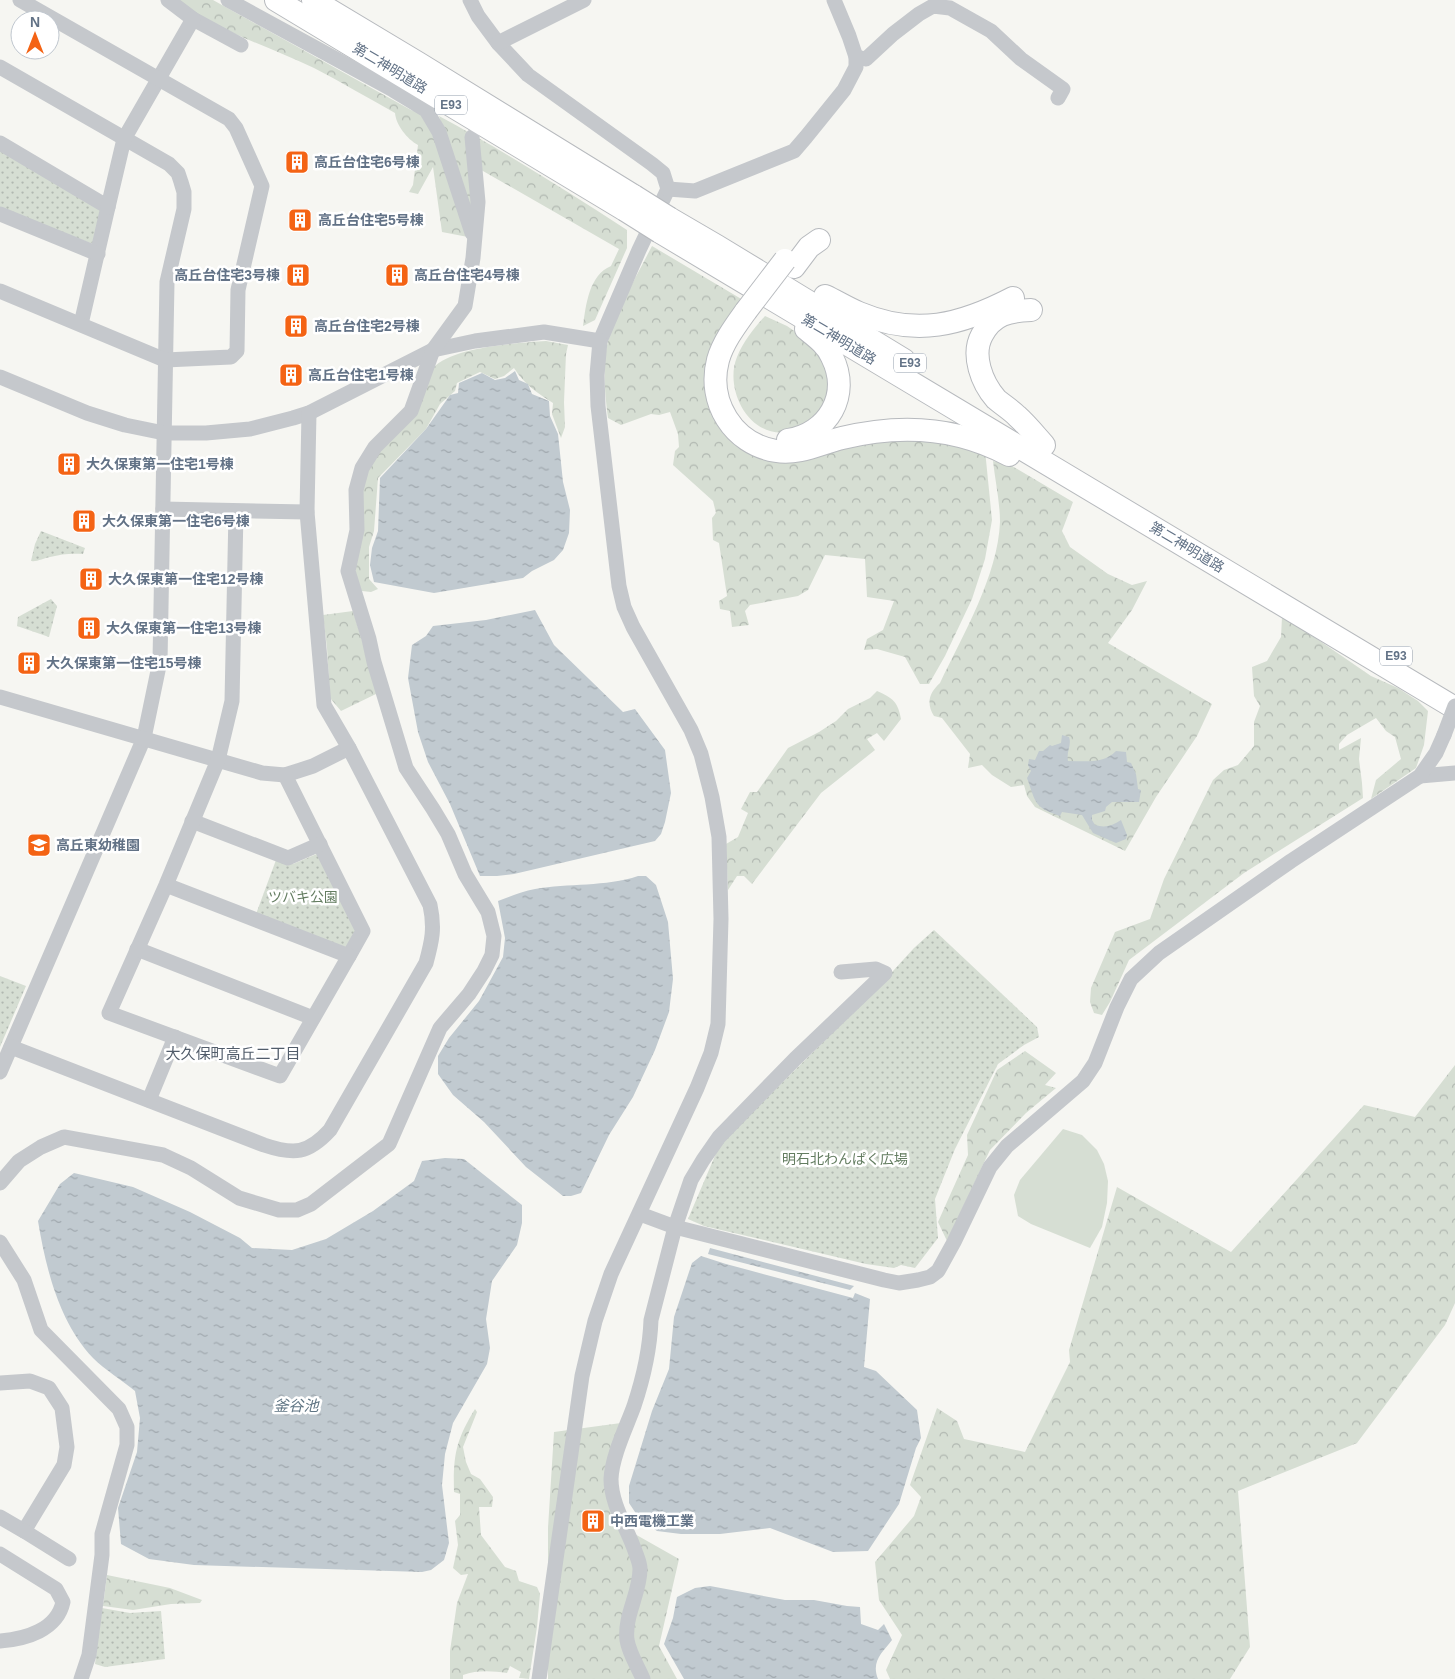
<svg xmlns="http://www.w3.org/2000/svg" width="1455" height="1679" font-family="Arial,'Noto Sans JP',sans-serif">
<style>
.green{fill:#d6ded3}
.forest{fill:url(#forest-crowns)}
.park{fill:url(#park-dots)}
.water{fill:url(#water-ripples)}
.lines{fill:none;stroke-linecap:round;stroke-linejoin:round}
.highway-casing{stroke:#b7babe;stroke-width:24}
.minor{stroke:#c5c8cc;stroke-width:15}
.highway{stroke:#fff;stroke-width:22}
.highway-bridge-casing{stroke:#b7babe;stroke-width:24;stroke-linecap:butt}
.minor-bridge{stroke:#c5c8cc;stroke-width:15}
.highway-bridge{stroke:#fff;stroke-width:22}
.labels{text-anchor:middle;stroke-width:5;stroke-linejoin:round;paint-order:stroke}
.shield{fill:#fff;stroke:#919caa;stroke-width:1}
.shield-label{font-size:12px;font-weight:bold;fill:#627286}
.street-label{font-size:14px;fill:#627286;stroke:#fff}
.poi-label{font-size:14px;font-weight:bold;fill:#627286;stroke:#fff;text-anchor:start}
.park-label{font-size:14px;fill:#647d61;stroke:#fff}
.neighbourhood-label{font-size:15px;fill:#515c6a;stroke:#fff}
.water-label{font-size:15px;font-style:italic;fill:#5e7483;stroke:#fff}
</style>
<defs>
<pattern id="forest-crowns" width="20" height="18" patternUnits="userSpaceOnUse" patternTransform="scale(1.25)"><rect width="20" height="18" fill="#d6ded3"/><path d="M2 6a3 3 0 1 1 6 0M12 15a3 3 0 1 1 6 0" fill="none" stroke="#b1b8b1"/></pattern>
<pattern id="park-dots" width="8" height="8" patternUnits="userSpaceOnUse" patternTransform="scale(1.25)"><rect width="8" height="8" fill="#d6ded3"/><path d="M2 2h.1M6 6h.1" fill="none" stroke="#b1b8b1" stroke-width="1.8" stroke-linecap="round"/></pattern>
<pattern id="water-ripples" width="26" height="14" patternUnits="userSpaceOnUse" patternTransform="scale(1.25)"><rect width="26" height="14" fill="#c1cad0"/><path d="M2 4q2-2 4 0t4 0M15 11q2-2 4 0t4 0" fill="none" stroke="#a0a8ae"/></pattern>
</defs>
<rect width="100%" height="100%" fill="#f6f6f2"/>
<path class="green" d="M 1063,1129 L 1082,1135 L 1097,1150 L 1104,1164 L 1108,1181 L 1107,1203 L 1102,1227 L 1090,1248 L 1031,1224 L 1018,1216 L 1014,1195 L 1020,1180 Z"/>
<g class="forest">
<path d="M 176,0 L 213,0 L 411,110 L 421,113 L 434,130 L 468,237 L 442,232 L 433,167 L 418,194 L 409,192 L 413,185 L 418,145 C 407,139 396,125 395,113 C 368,98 341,82 314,68 C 268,46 217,31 176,0 Z"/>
<path d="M 439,116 C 504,151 565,190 627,230 L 627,248 L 595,320 L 583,326 C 586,305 589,275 611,266 L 619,249 L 476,167 L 472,221 Z"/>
<path d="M 652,246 L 743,300 L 710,366 L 740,447 L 846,446 L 917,437 L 985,450 L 992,520 L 985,559 L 972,599 L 945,656 L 929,684 L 920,684 L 905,657 L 877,649 L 864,650 L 867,639 L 883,630 L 894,601 L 867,597 L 865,559 L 825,555 L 808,590 L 798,596 L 750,605 L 745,611 L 749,625 L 732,627 L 730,611 L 720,609 L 719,601 L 727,596 L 719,543 L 713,540 L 712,518 L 716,513 L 713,501 L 673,465 L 675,451 L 679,447 L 678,434 L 670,412 L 659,415 L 651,414 L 621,425 L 608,418 C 605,395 602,364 608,341 C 618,308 636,277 652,246 Z"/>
<path d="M 765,316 L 787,326 L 813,344 L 831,376 L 821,415 C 811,420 798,430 787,432 C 748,438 724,388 737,357 C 743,342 754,328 765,316 Z"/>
<path d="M 546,341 L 568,345 L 566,354 L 564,402 L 565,427 L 561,438 L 552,414 L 553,403 C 537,393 524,384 514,368 L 504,376 L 495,379 L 480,372 L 457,383 L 455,391 L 440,404 L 426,429 L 378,478 L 374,531 L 369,547 L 369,579 L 378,589 L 371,592 L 362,591 L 357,584 L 355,575 L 360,498 L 365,475 L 433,368 C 452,347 517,343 546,341 Z"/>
<path d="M 993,461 L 1012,466 L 1073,502 L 1062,531 L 1070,547 L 1108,574 L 1132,585 L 1147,581 L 1132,610 L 1108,643 L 1212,704 L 1197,736 L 1156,797 L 1125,851 L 1035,807 L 1027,796 L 1024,785 L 1011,787 L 992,775 L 982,765 L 968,768 L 970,754 L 942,718 L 934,716 C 926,703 929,693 940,683 C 963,635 998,575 1000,522 C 1000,502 995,480 993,461 Z"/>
<path d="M 353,611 L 378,693 L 341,711 L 330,698 L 327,648 L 323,615 Z"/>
<path d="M 1282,617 L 1317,639 L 1371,676 L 1398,688 L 1418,701 L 1428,711 L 1424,745 L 1416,768 L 1371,799 L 1376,780 L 1401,759 L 1395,737 L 1386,731 L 1376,718 L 1347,735 L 1339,744 L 1339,750 L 1361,738 L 1359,759 L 1362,783 L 1363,798 L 1244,873 L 1129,960 L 1110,1002 L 1102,1015 L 1094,1013 L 1090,1002 L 1091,988 L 1115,932 L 1150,919 L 1164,879 L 1213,780 L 1224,770 L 1238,765 L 1254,746 L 1254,722 L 1260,706 L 1254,696 L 1252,667 L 1267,661 L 1281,637 Z"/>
<path d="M 877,691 C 893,698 898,702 901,719 L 884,741 L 877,733 L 867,739 L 875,750 L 821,793 L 752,884 L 744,876 L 737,876 L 728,890 L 726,844 L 738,837 L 748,813 L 741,809 L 750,792 L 757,792 L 788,748 L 819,732 L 836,721 L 848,709 L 870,698 Z"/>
<path d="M 1025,1051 L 1056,1073 L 1045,1085 L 1056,1088 L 1026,1113 L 990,1150 L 947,1241 L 938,1222 L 968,1155 L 967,1135 L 997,1070 Z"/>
<path d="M 1455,1065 L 1455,1303 L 1445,1325 L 1357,1443 L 1238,1491 L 1250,1647 L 1230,1679 L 890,1679 L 886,1670 L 902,1635 L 879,1600 L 875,1562 L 914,1516 L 921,1497 L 910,1485 L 937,1408 L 957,1421 L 964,1439 L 1025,1452 L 1070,1362 L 1069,1350 L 1117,1187 L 1231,1252 L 1364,1105 L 1415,1117 Z"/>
<path d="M 475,1409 L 477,1412 L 463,1447 L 466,1462 L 471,1474 L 480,1479 L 493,1497 L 492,1507 L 479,1507 L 481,1535 L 505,1567 L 516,1571 L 519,1581 L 537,1587 L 540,1594 L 537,1627 L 529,1679 L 519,1678 L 521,1672 L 510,1666 L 507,1673 C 492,1671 477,1670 463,1675 L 463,1679 L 450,1679 L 450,1651 L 457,1603 L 468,1574 L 461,1575 L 453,1568 L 458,1545 L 455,1521 L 460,1515 L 460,1494 L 454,1492 C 453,1455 456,1440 475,1409 Z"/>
<path d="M 621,1423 L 612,1492 L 633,1533 L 679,1559 L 659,1646 L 677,1679 L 548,1679 L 548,1528 L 554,1432 Z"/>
<path d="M 107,1575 L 170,1588 L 202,1600 L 200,1603 L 171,1604 L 133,1610 L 103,1606 Z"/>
</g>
<g class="park">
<path d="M 0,149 L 101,210 L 93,244 L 0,209 Z"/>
<path d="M 41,531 L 85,548 L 83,554 C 72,553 61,554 50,557 C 44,558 37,562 31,561 L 35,544 Z"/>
<path d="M 51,599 L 57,606 L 49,637 L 17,626 L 18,617 Z"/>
<path d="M 319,853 L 357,929 L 351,947 L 343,948 L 256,914 L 276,860 L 293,864 Z"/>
<path d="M 934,930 L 1037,1027 L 1039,1037 L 1024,1045 L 998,1064 L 955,1149 L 935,1199 L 938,1238 L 915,1268 L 901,1265 L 894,1268 L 866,1264 L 704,1226 L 688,1219 L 720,1144 L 872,994 L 914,948 Z"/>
<path d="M 0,976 L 26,986 L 0,1047 Z"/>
<path d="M 102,1608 L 130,1613 L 161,1611 L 165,1659 L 105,1667 L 95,1664 Z"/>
</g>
<g class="water">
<path d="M 515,371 L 519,380 L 528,384 L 532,394 L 549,401 L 550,416 L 558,434 L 563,482 L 570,510 L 569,533 L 563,550 L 554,560 L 532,571 L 523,578 L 434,593 L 374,582 L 370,565 L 372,548 L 378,531 L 380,478 L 426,429 L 450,395 L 458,393 L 459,383 L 482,373 L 495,380 L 505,378 Z"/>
<path d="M 535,610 L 554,645 L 623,712 L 635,709 L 665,750 L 671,793 L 665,822 L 661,834 L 655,841 L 514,874 L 497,876 L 480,876 L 450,804 L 428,762 L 418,732 L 408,678 L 412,645 L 426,636 L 433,626 L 486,620 Z"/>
<path d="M 1062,735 L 1069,737 C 1072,745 1066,752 1068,761 C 1085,761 1104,764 1116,751 L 1126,752 L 1127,762 L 1131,763 L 1136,774 L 1138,789 L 1141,790 L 1139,802 L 1112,802 L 1106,807 L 1105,811 L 1092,815 L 1092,820 L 1095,825 C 1105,828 1112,826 1121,820 L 1127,835 L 1126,839 L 1116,843 L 1093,833 L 1082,815 L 1062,812 L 1060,816 C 1033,807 1036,802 1027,778 L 1031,771 L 1028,765 L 1029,759 L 1035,760 L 1039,751 L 1043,751 L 1050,745 L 1052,746 L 1061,743 Z"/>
<path d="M 638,876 L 646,876 L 656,885 L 668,922 L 673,979 L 669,1012 L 655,1050 L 633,1097 L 609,1135 L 581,1193 L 571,1196 L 563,1196 L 526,1167 L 484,1122 L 453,1095 L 438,1074 L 438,1056 L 449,1038 L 479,1001 L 503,957 L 505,938 L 498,901 C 510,897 522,891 535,889 C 568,883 606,887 638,876 Z"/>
<path d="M 445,1158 L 464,1159 L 522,1205 L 522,1223 L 517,1245 L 492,1281 L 486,1319 L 490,1348 L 487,1364 L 453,1423 L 445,1454 L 442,1485 L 449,1543 L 444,1560 L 431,1570 L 422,1572 L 194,1565 L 149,1559 L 121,1544 L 118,1508 L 137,1452 L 140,1418 L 135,1391 C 122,1380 105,1370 93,1358 C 59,1322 46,1269 38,1221 L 60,1184 L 74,1173 L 133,1187 L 190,1212 L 240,1238 L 252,1248 L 292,1250 L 326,1239 L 373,1211 L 414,1181 L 422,1161 Z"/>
<path d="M 710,1248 L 854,1286 L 850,1290 L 708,1254 Z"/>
<path d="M 701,1256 L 726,1264 L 853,1298 L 855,1293 L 870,1299 L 864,1367 L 876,1371 L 917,1410 L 921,1438 L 916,1448 L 899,1504 L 868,1551 L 833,1552 L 770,1528 L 720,1534 L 681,1534 L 657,1531 L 639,1518 L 629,1503 L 629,1486 L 652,1411 L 669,1369 L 674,1317 L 692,1263 Z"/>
<path d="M 710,1586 L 785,1600 L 814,1600 L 847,1606 L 860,1607 L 861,1624 L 878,1630 L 884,1624 L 892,1640 C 882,1653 871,1661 878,1679 L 684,1679 L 664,1644 L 673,1618 L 677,1597 L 695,1588 Z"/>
</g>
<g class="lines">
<g class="highway-casing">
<g id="highway">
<path d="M 276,0 L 625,210"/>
<path d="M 313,0 L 418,63 L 634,196"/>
<path d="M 669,218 L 717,246 L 904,360"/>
<path d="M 660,232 L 1455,708"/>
<path d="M 794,267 L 809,247 L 819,240"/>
<path d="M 825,296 C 836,301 847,308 859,313 C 916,337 961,325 1013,298"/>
<path d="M 1031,310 C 1009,311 993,314 982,335 C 971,355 982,383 996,399 C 1003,405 1011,410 1017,416 C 1027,425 1035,435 1044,445"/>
<path d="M 746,311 C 736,325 723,342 718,360 C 707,402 733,444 776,451 C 799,455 821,443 842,438 C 899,424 957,427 1009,455"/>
<path d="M 788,440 C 828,434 851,395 832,357 C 827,345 816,337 806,329"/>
</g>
</g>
<g class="minor">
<path d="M 168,0 L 193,19 L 241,45"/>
<path d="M 228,0 L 393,90 L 426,110 L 439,132 L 472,233"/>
<path d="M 470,0 L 478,16 L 498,43 L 528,75 L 652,164 L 663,173 L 668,189 L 639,250 L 600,341 L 597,375 L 598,406 L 619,586 L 624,607 L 633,627 L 691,730 L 701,754 L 712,797 L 719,837 L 721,919 L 718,1024 L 711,1053 L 697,1088 L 611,1274 L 595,1321 L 582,1376 L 539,1679"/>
<path d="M 498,43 L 584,0"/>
<path d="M 856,57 L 866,59 L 893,34 L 919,14 L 933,6 L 950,8 L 991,31 L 1021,59 L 1063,89 L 1058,98"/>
<path d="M 0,67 L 169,164 L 178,173 L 181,182 L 184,192 L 184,209 L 167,282 L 160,661 L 144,738 L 0,1072"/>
<path d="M 0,143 L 108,207 L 81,324"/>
<path d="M 668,189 L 695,191 L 794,151 L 806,137 L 844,90 L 856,67 L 856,57 L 849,36 L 834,0"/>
<path d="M 108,207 L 124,139 L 193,19"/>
<path d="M 0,214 L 98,254"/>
<path d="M 0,291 L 165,360 L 231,357 L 237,351 L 238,290 L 262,186 L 236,128 L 229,119 L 20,0"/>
<path d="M 0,377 L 87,413 L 125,425 L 164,433 L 206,433 L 250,429 L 293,418 L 309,413 L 433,350 L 475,341 L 544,332 L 600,341"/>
<path d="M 163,509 L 307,512"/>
<path d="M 0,697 L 262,773 L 285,775 L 313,766 L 349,748"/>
<path d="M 285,775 L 363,931 L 349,956"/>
<path d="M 1420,776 L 1455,773"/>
<path d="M 192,821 L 288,858 L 320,844"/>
<path d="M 166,885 L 349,956 L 280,1076 L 109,1013 L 166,885 L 218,760 L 232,701 L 236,512"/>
<path d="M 137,949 L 313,1018"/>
<path d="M 11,1047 L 264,1145 C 294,1155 308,1154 330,1130 L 426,963 C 432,941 435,928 430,905 L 349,748 L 324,705 L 307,512 L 309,413"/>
<path d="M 149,1100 L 175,1037"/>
<path d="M 0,1183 L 19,1161 L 41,1147 L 64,1137 L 163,1155 L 191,1168 L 239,1198 L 279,1210 L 297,1210 L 311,1204 L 389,1144 L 440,1028 L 469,994 L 484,971 L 492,955 L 494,936 L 488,912 L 465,874 L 448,834 L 433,809 L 406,768 L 374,662 L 369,639 L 348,571 L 357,530 L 356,490 L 362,468 L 375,447 L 411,411 L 433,350 L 465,306 L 473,258 L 478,202 L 472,137"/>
<path d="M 640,1214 L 675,1227 L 884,1280 L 899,1283 L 918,1280 L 930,1277 L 938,1271 L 954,1242 L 990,1167 L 1007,1146 L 1083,1081 L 1095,1063 L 1117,1007 L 1131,979 L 1159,953 L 1291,861 L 1420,776 L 1436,753 L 1444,735"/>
<path d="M 0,1242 L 24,1280 L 41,1330 L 119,1409 L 127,1427 L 127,1445 L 102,1534 L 102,1555 L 89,1655 L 81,1679"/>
<path d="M 0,1383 L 30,1381 L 49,1388 L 62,1408 L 67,1447 L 64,1465 L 24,1531 L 0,1517"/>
<path d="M 24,1531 L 69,1559"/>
<path d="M 0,1554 L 56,1589 L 63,1602 C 57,1630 26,1639 0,1641"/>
<path d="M 643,1679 C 638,1667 629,1653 627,1640 C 624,1616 640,1593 640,1569 C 640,1563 637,1557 635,1551 C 627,1528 611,1504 611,1479 C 612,1456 626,1428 634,1406 C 643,1379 650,1348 651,1320 L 675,1227 L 691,1180 L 703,1160 L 719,1137 L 795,1059 L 885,973 L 876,969 L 841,972"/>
</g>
<use href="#highway" class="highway"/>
<g class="highway-bridge-casing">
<g id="highway-bridge">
<path d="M 634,196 L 669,218"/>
<path d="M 625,210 L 660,232"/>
<path d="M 746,311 L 785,260"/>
</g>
</g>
<path class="minor-bridge" d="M 1444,735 L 1455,706"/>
<use href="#highway-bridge" class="highway-bridge"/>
</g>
<defs>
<g id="building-square" transform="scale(1.25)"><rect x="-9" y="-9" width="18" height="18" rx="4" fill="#f46314" stroke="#fff"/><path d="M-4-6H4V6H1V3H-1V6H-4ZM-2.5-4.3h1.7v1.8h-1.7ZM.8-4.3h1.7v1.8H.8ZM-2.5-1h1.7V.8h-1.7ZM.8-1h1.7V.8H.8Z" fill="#fff"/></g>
<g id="school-square" transform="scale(1.25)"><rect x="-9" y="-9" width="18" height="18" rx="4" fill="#f46314" stroke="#fff"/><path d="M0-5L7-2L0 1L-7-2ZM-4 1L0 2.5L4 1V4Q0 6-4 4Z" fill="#fff"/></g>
</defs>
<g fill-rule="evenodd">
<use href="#building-square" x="297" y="162"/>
<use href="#building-square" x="300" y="220"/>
<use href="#building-square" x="298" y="275"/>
<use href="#building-square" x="397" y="275"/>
<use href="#building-square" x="296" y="326"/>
<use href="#building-square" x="291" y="375"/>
<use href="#building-square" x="69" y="464"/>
<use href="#building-square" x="84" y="521"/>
<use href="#building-square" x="91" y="579"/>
<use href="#building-square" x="89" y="628"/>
<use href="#building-square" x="29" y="663"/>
<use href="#school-square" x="39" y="845"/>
<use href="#building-square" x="593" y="1521"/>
</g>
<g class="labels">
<g class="shield">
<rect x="435" y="95.5" width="32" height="19" rx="4"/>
<rect x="894" y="353.5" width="32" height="19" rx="4"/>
<rect x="1380" y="646.5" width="32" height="19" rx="4"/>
</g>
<g class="shield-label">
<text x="451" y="109">E93</text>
<text x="910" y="367">E93</text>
<text x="1396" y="660">E93</text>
</g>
<g class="street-label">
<text transform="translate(390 68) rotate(31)" y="5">第二神明道路</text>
<text transform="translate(839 339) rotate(31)" y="5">第二神明道路</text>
<text transform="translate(1187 547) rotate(31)" y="5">第二神明道路</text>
</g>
<g class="poi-label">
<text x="314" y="167">高丘台住宅6号棟</text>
<text x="318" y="225">高丘台住宅5号棟</text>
<text x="280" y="280" text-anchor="end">高丘台住宅3号棟</text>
<text x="414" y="280">高丘台住宅4号棟</text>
<text x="314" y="331">高丘台住宅2号棟</text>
<text x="308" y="380">高丘台住宅1号棟</text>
<text x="86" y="469">大久保東第一住宅1号棟</text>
<text x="102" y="526">大久保東第一住宅6号棟</text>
<text x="108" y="584">大久保東第一住宅12号棟</text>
<text x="106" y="633">大久保東第一住宅13号棟</text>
<text x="46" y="668">大久保東第一住宅15号棟</text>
<text x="56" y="850">高丘東幼稚園</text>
<text x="610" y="1526">中西電機工業</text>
</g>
<g class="park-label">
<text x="303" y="902">ツバキ公園</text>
<text x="845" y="1164">明石北わんぱく広場</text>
</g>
<g class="neighbourhood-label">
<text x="233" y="1059">大久保町高丘二丁目</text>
</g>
<g class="water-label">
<text x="296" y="1411">釜谷池</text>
</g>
</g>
<g transform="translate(35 35)"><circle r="24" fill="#ffffff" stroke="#c0c7cf"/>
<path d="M0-4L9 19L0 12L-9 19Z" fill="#f46314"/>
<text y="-8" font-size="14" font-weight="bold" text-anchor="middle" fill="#627286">N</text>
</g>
</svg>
